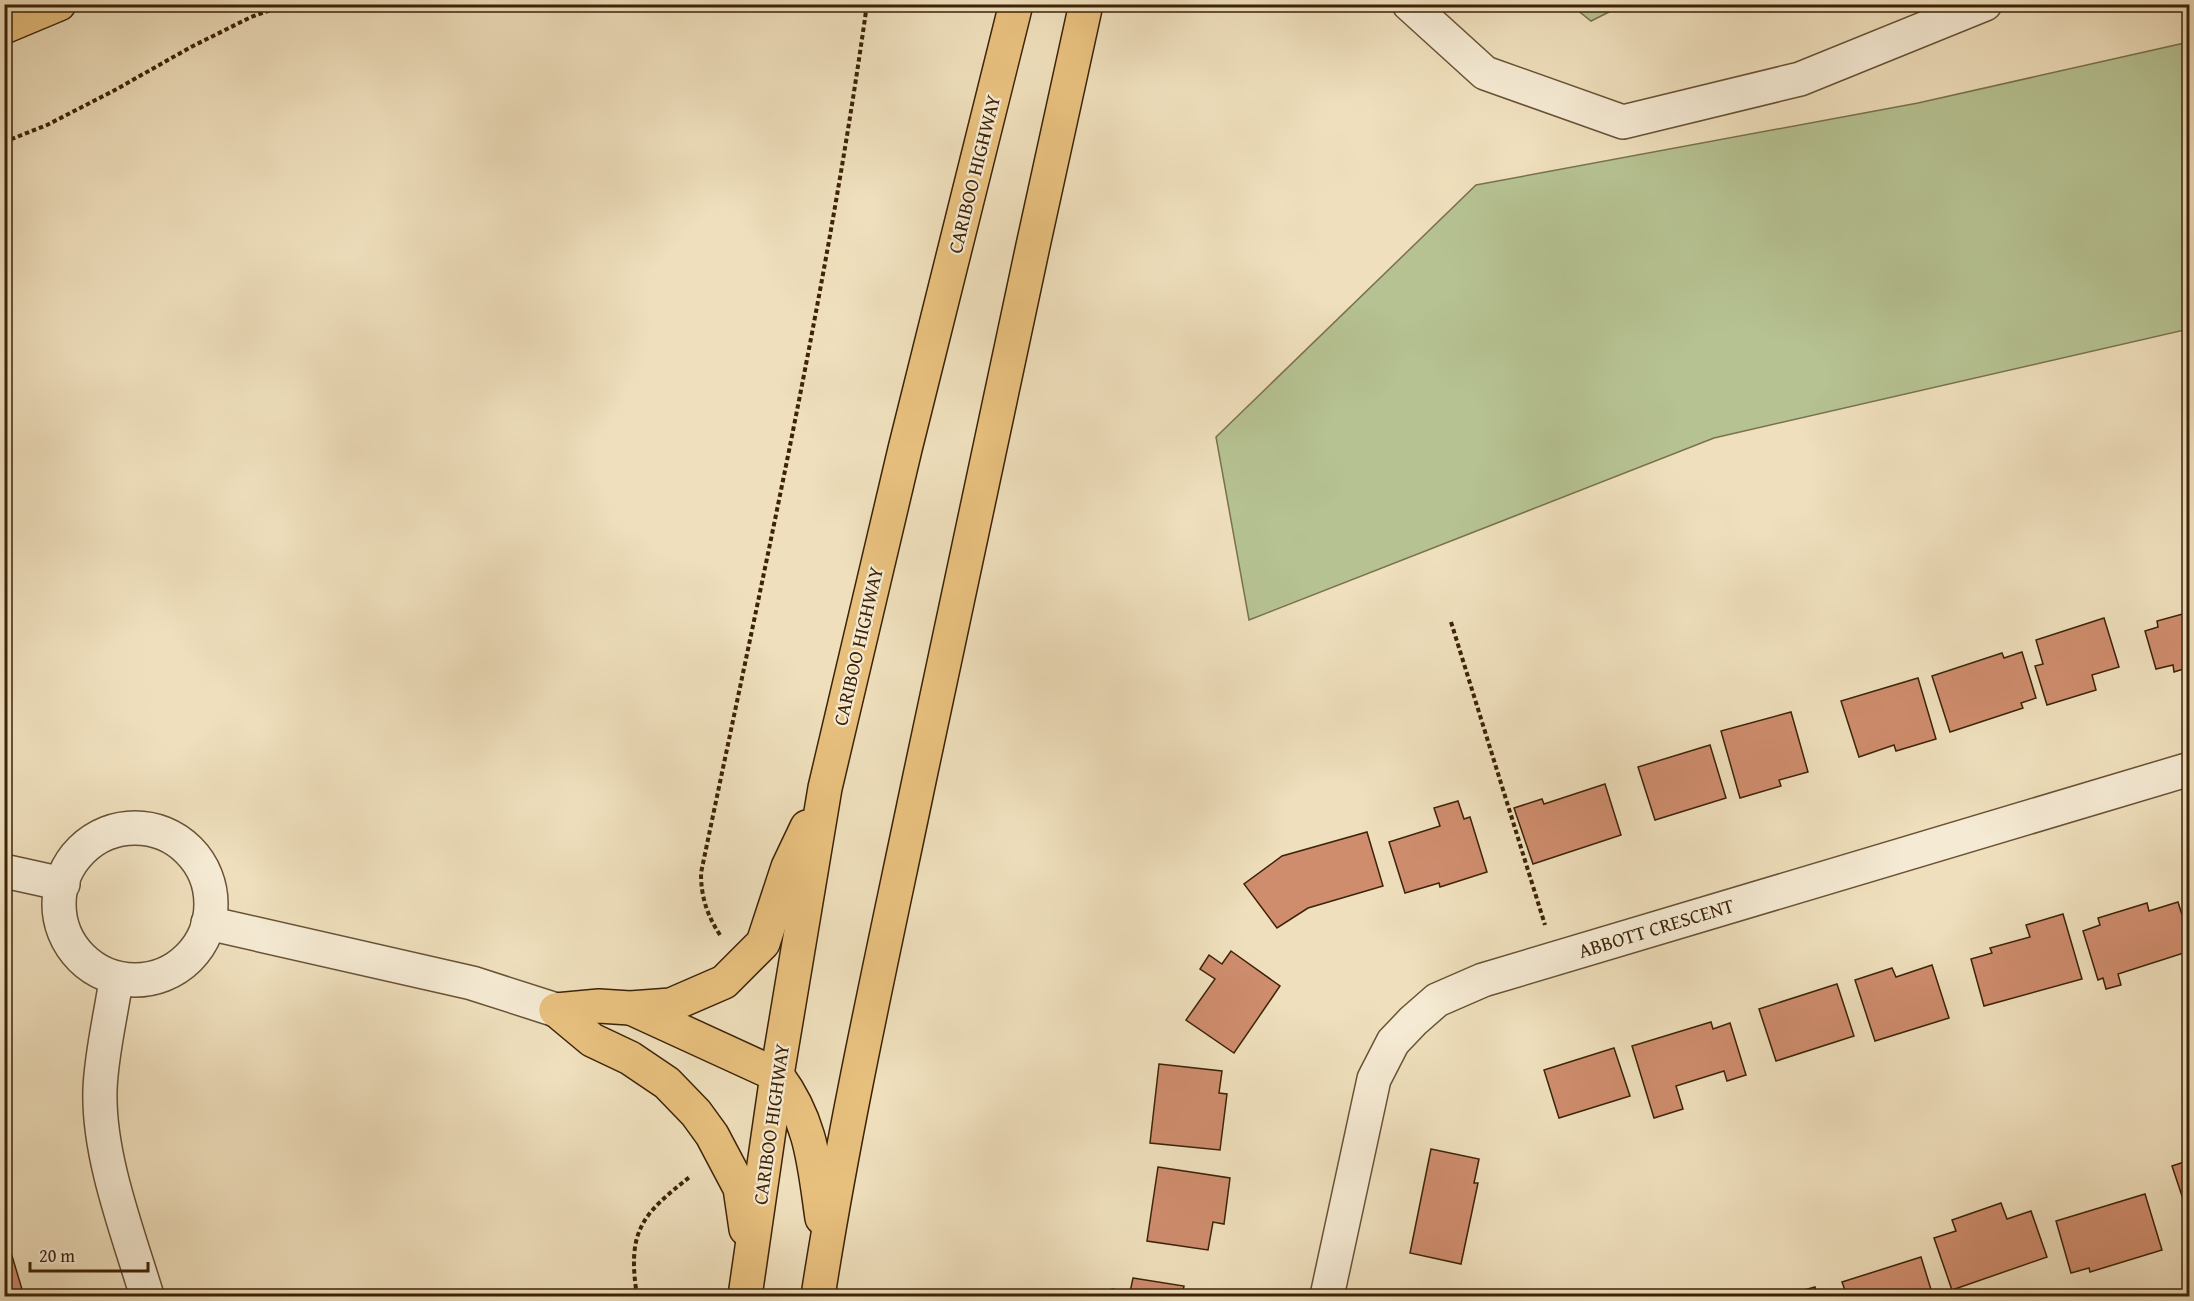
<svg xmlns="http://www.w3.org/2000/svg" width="2194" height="1301" font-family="'Gentium Book Plus',serif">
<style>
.green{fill:#b6c292;stroke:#79724d;stroke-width:1.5}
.building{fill:#cf8d6e;stroke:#3c2308;stroke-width:1.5}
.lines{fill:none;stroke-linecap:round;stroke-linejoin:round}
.minor-casing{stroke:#695235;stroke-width:36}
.highway-casing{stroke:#3c2308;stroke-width:36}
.path{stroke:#3c2308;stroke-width:4;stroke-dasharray:4.5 3;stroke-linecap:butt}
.minor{stroke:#f5ead3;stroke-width:33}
.highway{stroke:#e8c07e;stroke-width:33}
.labels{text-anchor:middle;stroke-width:4.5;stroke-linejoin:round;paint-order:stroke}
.street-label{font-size:20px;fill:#3c2308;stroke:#f5ead3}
</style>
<rect width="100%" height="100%" fill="#efdfbc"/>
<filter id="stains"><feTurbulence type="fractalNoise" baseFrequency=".00333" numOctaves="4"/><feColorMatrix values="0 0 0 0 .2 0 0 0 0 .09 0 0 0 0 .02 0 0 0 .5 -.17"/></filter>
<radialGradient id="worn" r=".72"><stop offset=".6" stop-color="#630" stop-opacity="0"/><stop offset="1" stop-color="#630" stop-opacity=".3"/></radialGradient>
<g class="green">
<path d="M 1571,5 L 1623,5 L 1591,21 Z"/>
<path d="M 2189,42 L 2189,329 L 1714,438 L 1249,620 L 1216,437 L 1476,185 L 1918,103 Z"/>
</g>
<g class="building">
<path d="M 2190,612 L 2190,667 L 2174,672 L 2173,665 L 2156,669 L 2145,631 L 2158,627 L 2157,621 Z"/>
<path d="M 2104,618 L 2119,667 L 2092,675 L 2096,690 L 2047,705 L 2035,666 L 2043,664 L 2036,640 Z"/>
<path d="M 2022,652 L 2036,698 L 2021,703 L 2023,708 L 1950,732 L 1932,676 L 2002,653 L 2004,658 Z"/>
<path d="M 1918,678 L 1936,739 L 1896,751 L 1894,745 L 1859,757 L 1841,701 Z"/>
<path d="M 1791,712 L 1808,772 L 1779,780 L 1781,786 L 1740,798 L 1721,731 Z"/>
<path d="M 1710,745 L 1726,798 L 1655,820 L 1638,767 Z"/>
<path d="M 1605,784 L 1621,835 L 1533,864 L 1514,808 L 1542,799 L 1544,804 Z"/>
<path d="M 1458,801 L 1464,819 L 1470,817 L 1487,872 L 1440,887 L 1439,883 L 1405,893 L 1389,842 L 1440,826 L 1434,808 Z"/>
<path d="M 1367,832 L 1383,886 L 1308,908 L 1277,928 L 1244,884 L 1282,856 Z"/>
<path d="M 2178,902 L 2190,940 L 2190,951 L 2118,974 L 2121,985 L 2106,989 L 2103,978 L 2098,980 L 2083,931 L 2100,925 L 2098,918 L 2147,903 L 2149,911 Z"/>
<path d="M 2063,914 L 2082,979 L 1984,1006 L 1971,959 L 1992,953 L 1990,948 L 2030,937 L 2026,925 Z"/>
<path d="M 1231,951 L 1280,986 L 1234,1053 L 1186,1020 L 1215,979 L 1200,969 L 1209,955 L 1222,964 Z"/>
<path d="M 1932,965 L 1949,1018 L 1875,1041 L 1855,980 L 1892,968 L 1896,977 Z"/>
<path d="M 1837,984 L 1854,1036 L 1776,1061 L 1759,1009 Z"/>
<path d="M 1711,1022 L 1713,1029 L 1730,1023 L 1746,1075 L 1727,1081 L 1724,1071 L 1676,1086 L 1683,1109 L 1654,1118 L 1632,1046 Z"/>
<path d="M 1614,1048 L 1630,1096 L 1559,1118 L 1544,1070 Z"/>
<path d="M 1159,1064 L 1222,1071 L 1219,1093 L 1227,1094 L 1220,1150 L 1150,1143 Z"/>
<path d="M 1431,1149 L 1479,1159 L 1474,1183 L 1478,1183 L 1461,1264 L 1410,1253 Z"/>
<path d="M 2190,1160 L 2190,1220 L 2172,1166 Z"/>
<path d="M 1158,1167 L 1230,1178 L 1224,1224 L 1213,1222 L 1208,1250 L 1147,1241 Z"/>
<path d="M 2145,1194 L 2162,1250 L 2090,1272 L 2089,1268 L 2071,1273 L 2056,1221 Z"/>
<path d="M 2001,1203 L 2007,1219 L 2031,1211 L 2047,1257 L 1952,1290 L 1934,1238 L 1956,1231 L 1952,1220 Z"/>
<path d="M 4,1229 L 24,1296 L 4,1296 Z"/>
<path d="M 1921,1257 L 1933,1296 L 1847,1296 L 1842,1282 Z"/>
<path d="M 1133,1278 L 1184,1286 L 1182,1296 L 1111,1296 L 1112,1289 L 1130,1292 Z"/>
<path d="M 1815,1287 L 1817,1296 L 1783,1296 Z"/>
</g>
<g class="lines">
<g class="minor-casing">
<g id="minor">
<path d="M 1409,4 L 1485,73 L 1623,122 L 1800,79 L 1985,4"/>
<circle cx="135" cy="904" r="76"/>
<path d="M 4,871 L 63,884"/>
<path d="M 208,923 L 472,983 L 556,1010"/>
<path d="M 116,980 C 111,1015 101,1055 100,1090 C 98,1156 128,1233 147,1296"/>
<path d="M 1327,1296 L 1374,1079 L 1393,1042 L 1413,1021 L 1437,1000 L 1483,980 L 2190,769"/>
</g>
</g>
<g class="highway-casing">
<g id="highway">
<path d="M 4,27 L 59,4"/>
<path d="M 633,1009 L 777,1075 C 812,1122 814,1163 822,1218"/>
<path d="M 556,1010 L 599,1006 L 630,1008 L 671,1005 L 724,982 L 763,943 L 788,867 L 807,827"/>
<path d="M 556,1010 L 592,1040 L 630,1058 L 667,1083 L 696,1113 L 712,1135 L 740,1188 L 746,1229"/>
<path d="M 745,1296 L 777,1075 L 825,788 L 905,449 L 1016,4"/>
<path d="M 818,1296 C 845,1122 884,949 920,776 C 974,519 1029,261 1086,4"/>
</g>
</g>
<g class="path">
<path d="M 4,142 L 47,125 L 115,90 L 191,47 L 251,17 L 287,4"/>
<path d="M 1451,622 L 1545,925"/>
<path d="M 720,935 C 707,915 701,897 701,873 C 761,584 826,297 867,4"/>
<path d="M 637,1296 C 627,1231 641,1215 691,1176"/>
</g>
<use href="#minor" class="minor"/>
<use href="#highway" class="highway"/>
</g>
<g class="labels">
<g class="street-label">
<text transform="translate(974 174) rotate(-76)" y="7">CARIBOO HIGHWAY</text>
<text transform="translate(858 646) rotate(-77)" y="7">CARIBOO HIGHWAY</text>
<text transform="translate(1656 928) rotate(-17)" y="7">ABBOTT CRESCENT</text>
<text transform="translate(771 1124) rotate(-82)" y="7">CARIBOO HIGHWAY</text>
</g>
</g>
<rect width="2194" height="1301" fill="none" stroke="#efdfbc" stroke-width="24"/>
<rect x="6" y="6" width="2182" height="1289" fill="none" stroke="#3c2308" stroke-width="3"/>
<rect x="12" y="12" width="2170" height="1277" fill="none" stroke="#3c2308" stroke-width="1.5"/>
<path d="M30 1262v9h118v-9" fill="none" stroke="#3c2308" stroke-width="3"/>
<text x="39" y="1262" font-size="18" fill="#3c2308" stroke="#f5ead3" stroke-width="4.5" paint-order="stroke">20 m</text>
<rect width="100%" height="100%" filter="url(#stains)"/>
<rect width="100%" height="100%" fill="url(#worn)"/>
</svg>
